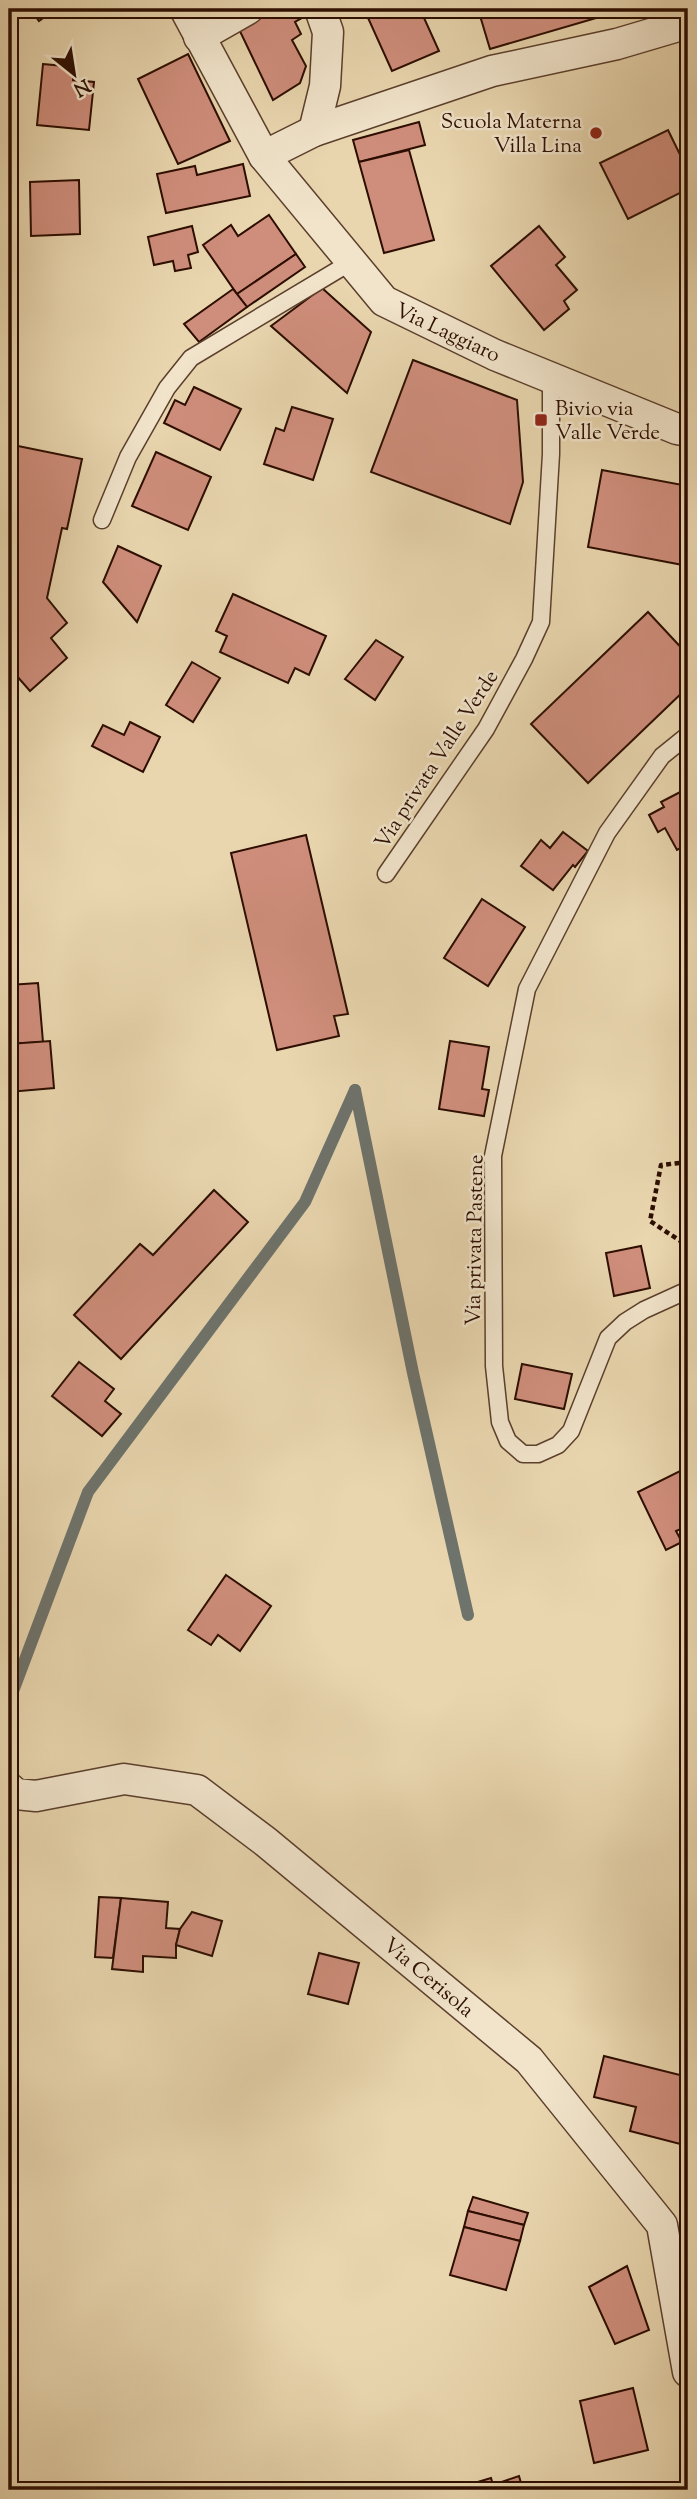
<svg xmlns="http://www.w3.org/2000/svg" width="697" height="2499" font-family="'Sorts Mill Goudy',serif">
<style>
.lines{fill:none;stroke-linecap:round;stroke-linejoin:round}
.stream{stroke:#6e736c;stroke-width:12}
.building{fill:#cf8e7c;stroke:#2c0d00;stroke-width:2}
.lane-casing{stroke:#5b3f2c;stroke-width:19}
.street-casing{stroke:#5b3f2c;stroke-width:33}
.path{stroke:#2c0d00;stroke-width:4.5;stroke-dasharray:5 3.5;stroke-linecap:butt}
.lane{stroke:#f1e4cb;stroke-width:16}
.street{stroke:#f1e4cb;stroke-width:30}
.poi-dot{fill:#8f2418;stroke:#f1e4cb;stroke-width:2.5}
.labels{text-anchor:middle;stroke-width:5;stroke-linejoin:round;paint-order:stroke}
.poi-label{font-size:21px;fill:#2c0d00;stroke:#f1e4cb;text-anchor:end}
.street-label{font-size:21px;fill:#2c0d00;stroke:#f1e4cb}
</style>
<rect width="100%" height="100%" fill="#e9d6af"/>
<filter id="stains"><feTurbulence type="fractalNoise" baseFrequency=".00286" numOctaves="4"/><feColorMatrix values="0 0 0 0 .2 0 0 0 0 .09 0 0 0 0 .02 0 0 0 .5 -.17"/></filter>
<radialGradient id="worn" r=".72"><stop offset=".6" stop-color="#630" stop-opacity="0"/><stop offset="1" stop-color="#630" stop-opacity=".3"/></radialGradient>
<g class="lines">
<g class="stream">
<path d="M 355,1090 L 413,1373 L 468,1615"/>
<path d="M 9,1702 L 88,1492 L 305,1202 L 355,1090"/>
</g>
</g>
<g class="building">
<path d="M 30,9 L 55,9 L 39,21 Z"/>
<path d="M 263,9 L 304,9 L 307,15 L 295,22 L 301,34 L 292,40 L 306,66 L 300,83 L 273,100 L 236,23 Z"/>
<path d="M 364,9 L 420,9 L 439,51 L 392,71 Z"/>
<path d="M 478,9 L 627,9 L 490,49 Z"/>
<path d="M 188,54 L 230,141 L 178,164 L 138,79 Z"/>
<path d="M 43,64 L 74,67 L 73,80 L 94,82 L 89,130 L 37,125 Z"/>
<path d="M 419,122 L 425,145 L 359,162 L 353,140 Z"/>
<path d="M 668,130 L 688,171 L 688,189 L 628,219 L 600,163 Z"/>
<path d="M 409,150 L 434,240 L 384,253 L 359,162 Z"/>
<path d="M 243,164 L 250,196 L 166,213 L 157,174 L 195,166 L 197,175 Z"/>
<path d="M 79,180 L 80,234 L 31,236 L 30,182 Z"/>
<path d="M 269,215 L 296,254 L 237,294 L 203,245 L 231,225 L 238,236 Z"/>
<path d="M 192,226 L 198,252 L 188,255 L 191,268 L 175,271 L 173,261 L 154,265 L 148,237 Z"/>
<path d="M 539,226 L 565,257 L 556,265 L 577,290 L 564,301 L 569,309 L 544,330 L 491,266 Z"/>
<path d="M 296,254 L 305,267 L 247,307 L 237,294 Z"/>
<path d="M 322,288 L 371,332 L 347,393 L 271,326 Z"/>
<path d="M 233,289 L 247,307 L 199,342 L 184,324 Z"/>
<path d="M 413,360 L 517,400 L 523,482 L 510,524 L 371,472 Z"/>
<path d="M 194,387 L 241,409 L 220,450 L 164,423 L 175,400 L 185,405 Z"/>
<path d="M 292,407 L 333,419 L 313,480 L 264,464 L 276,428 L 284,431 Z"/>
<path d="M 13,445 L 82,459 L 67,529 L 62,528 L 47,598 L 67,623 L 51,638 L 67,658 L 30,691 L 9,667 L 9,465 Z"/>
<path d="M 156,452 L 211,477 L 188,530 L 132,506 Z"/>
<path d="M 602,470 L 688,486 L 688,566 L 588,547 Z"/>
<path d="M 118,546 L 161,566 L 137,622 L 103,582 Z"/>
<path d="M 233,594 L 326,636 L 309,675 L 295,668 L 288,683 L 220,652 L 227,636 L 216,631 Z"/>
<path d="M 648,612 L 688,655 L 688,687 L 588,783 L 531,724 Z"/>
<path d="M 376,640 L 403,657 L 375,700 L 345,679 Z"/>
<path d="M 192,662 L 220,678 L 193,722 L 166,705 Z"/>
<path d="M 130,722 L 160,737 L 143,772 L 92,746 L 103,725 L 124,735 Z"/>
<path d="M 688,788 L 688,844 L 677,850 L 665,828 L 658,832 L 649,815 L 664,807 L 661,802 Z"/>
<path d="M 563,832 L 588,851 L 575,867 L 573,865 L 553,890 L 521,866 L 541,840 L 550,848 Z"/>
<path d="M 306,835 L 348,1014 L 334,1016 L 339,1036 L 277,1050 L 231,853 Z"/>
<path d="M 482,899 L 525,927 L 488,986 L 444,958 Z"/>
<path d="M 38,983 L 43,1042 L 9,1044 L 9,985 Z"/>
<path d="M 50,1041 L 54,1088 L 9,1092 L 9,1044 Z"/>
<path d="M 450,1041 L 489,1047 L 482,1089 L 489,1090 L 484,1116 L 439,1109 Z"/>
<path d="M 214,1190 L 248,1222 L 121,1359 L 74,1315 L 140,1244 L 153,1255 Z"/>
<path d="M 641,1246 L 650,1288 L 614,1296 L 606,1253 Z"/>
<path d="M 79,1362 L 114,1389 L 105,1401 L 121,1414 L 102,1436 L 52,1396 Z"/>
<path d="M 522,1364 L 572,1374 L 564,1409 L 515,1399 Z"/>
<path d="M 688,1467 L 688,1526 L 676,1531 L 682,1542 L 666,1550 L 638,1492 Z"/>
<path d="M 226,1575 L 271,1606 L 240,1651 L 218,1635 L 211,1645 L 188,1630 Z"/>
<path d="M 99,1897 L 121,1898 L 113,1958 L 95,1957 Z"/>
<path d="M 121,1898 L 168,1902 L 166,1928 L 180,1929 L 176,1945 L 176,1958 L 143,1956 L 143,1972 L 112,1969 Z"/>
<path d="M 192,1912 L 222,1921 L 212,1956 L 176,1945 L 180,1929 Z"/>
<path d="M 319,1953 L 359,1963 L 348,2004 L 308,1994 Z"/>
<path d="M 604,2056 L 688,2077 L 688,2146 L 630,2131 L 636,2107 L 594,2097 Z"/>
<path d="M 473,2197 L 528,2213 L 524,2225 L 468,2211 Z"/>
<path d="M 468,2211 L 524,2225 L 520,2241 L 464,2227 Z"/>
<path d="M 464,2227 L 520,2241 L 506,2290 L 450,2275 Z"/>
<path d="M 627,2266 L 649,2330 L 615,2344 L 589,2287 Z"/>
<path d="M 633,2388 L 648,2450 L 594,2463 L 580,2401 Z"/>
<path d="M 519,2476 L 523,2490 L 462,2490 L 461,2487 L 491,2478 L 493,2485 Z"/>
</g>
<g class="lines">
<g class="lane-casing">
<g id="lane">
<path d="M 102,520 L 128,457 L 167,388 L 191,358 L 351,262"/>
<path d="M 688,735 L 662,756 L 607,833 L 527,989 L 493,1156 L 494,1366 L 500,1422 L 508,1441 L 523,1454 L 538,1454 L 558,1445 L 571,1431 L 608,1338 L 625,1322 L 644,1310 L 688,1290"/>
<path d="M 386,874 L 486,729 L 524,659 L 541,622 L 551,454 L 551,378"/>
</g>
</g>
<g class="street-casing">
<g id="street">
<path d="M 185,9 L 264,156 L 384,301 L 495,355 L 677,429 L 688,431"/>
<path d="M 199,37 L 248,9"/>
<path d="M 314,131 L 325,86 L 328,32 L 320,9"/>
<path d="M 264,156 L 314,131 L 492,71 L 617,44 L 688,23"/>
<path d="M 9,1788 L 16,1794 L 36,1796 L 124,1779 L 197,1790 L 266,1842 L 529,2060 L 662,2225 L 688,2372"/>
</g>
</g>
<path class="path" d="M 688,1162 L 661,1165 L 650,1221 L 688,1246"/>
<use href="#lane" class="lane"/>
<use href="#street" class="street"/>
</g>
<g class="poi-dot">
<circle cx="596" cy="133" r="7"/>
<rect x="534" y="413" width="14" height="14" rx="3.5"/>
</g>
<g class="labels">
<g class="poi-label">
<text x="582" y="128">Scuola Materna<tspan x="582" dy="24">Villa Lina</tspan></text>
<text x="555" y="415" text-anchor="start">Bivio via<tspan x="555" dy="24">Valle Verde</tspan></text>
</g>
<g class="street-label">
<text transform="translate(448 332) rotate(25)" y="7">Via Laggiaro</text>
<text transform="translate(436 759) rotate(-57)" y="7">Via privata Valle Verde</text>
<text transform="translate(474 1240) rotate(-89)" y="7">Via privata Pastene</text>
<text transform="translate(429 1977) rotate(40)" y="7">Via Cerisola</text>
</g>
</g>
<rect width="697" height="2499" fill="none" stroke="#e9d6af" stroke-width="35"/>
<rect x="10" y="10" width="676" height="2478" fill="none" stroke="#2c0d00" stroke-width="3.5"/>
<rect x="18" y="18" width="662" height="2464" fill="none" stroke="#2c0d00" stroke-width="2"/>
<g transform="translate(74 74) rotate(150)" stroke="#f1e4cb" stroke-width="5" paint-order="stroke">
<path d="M0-5L12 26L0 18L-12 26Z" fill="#2c0d00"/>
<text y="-10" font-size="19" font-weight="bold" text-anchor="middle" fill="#2c0d00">N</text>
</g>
<rect width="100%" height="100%" filter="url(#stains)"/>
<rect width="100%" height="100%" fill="url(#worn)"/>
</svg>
